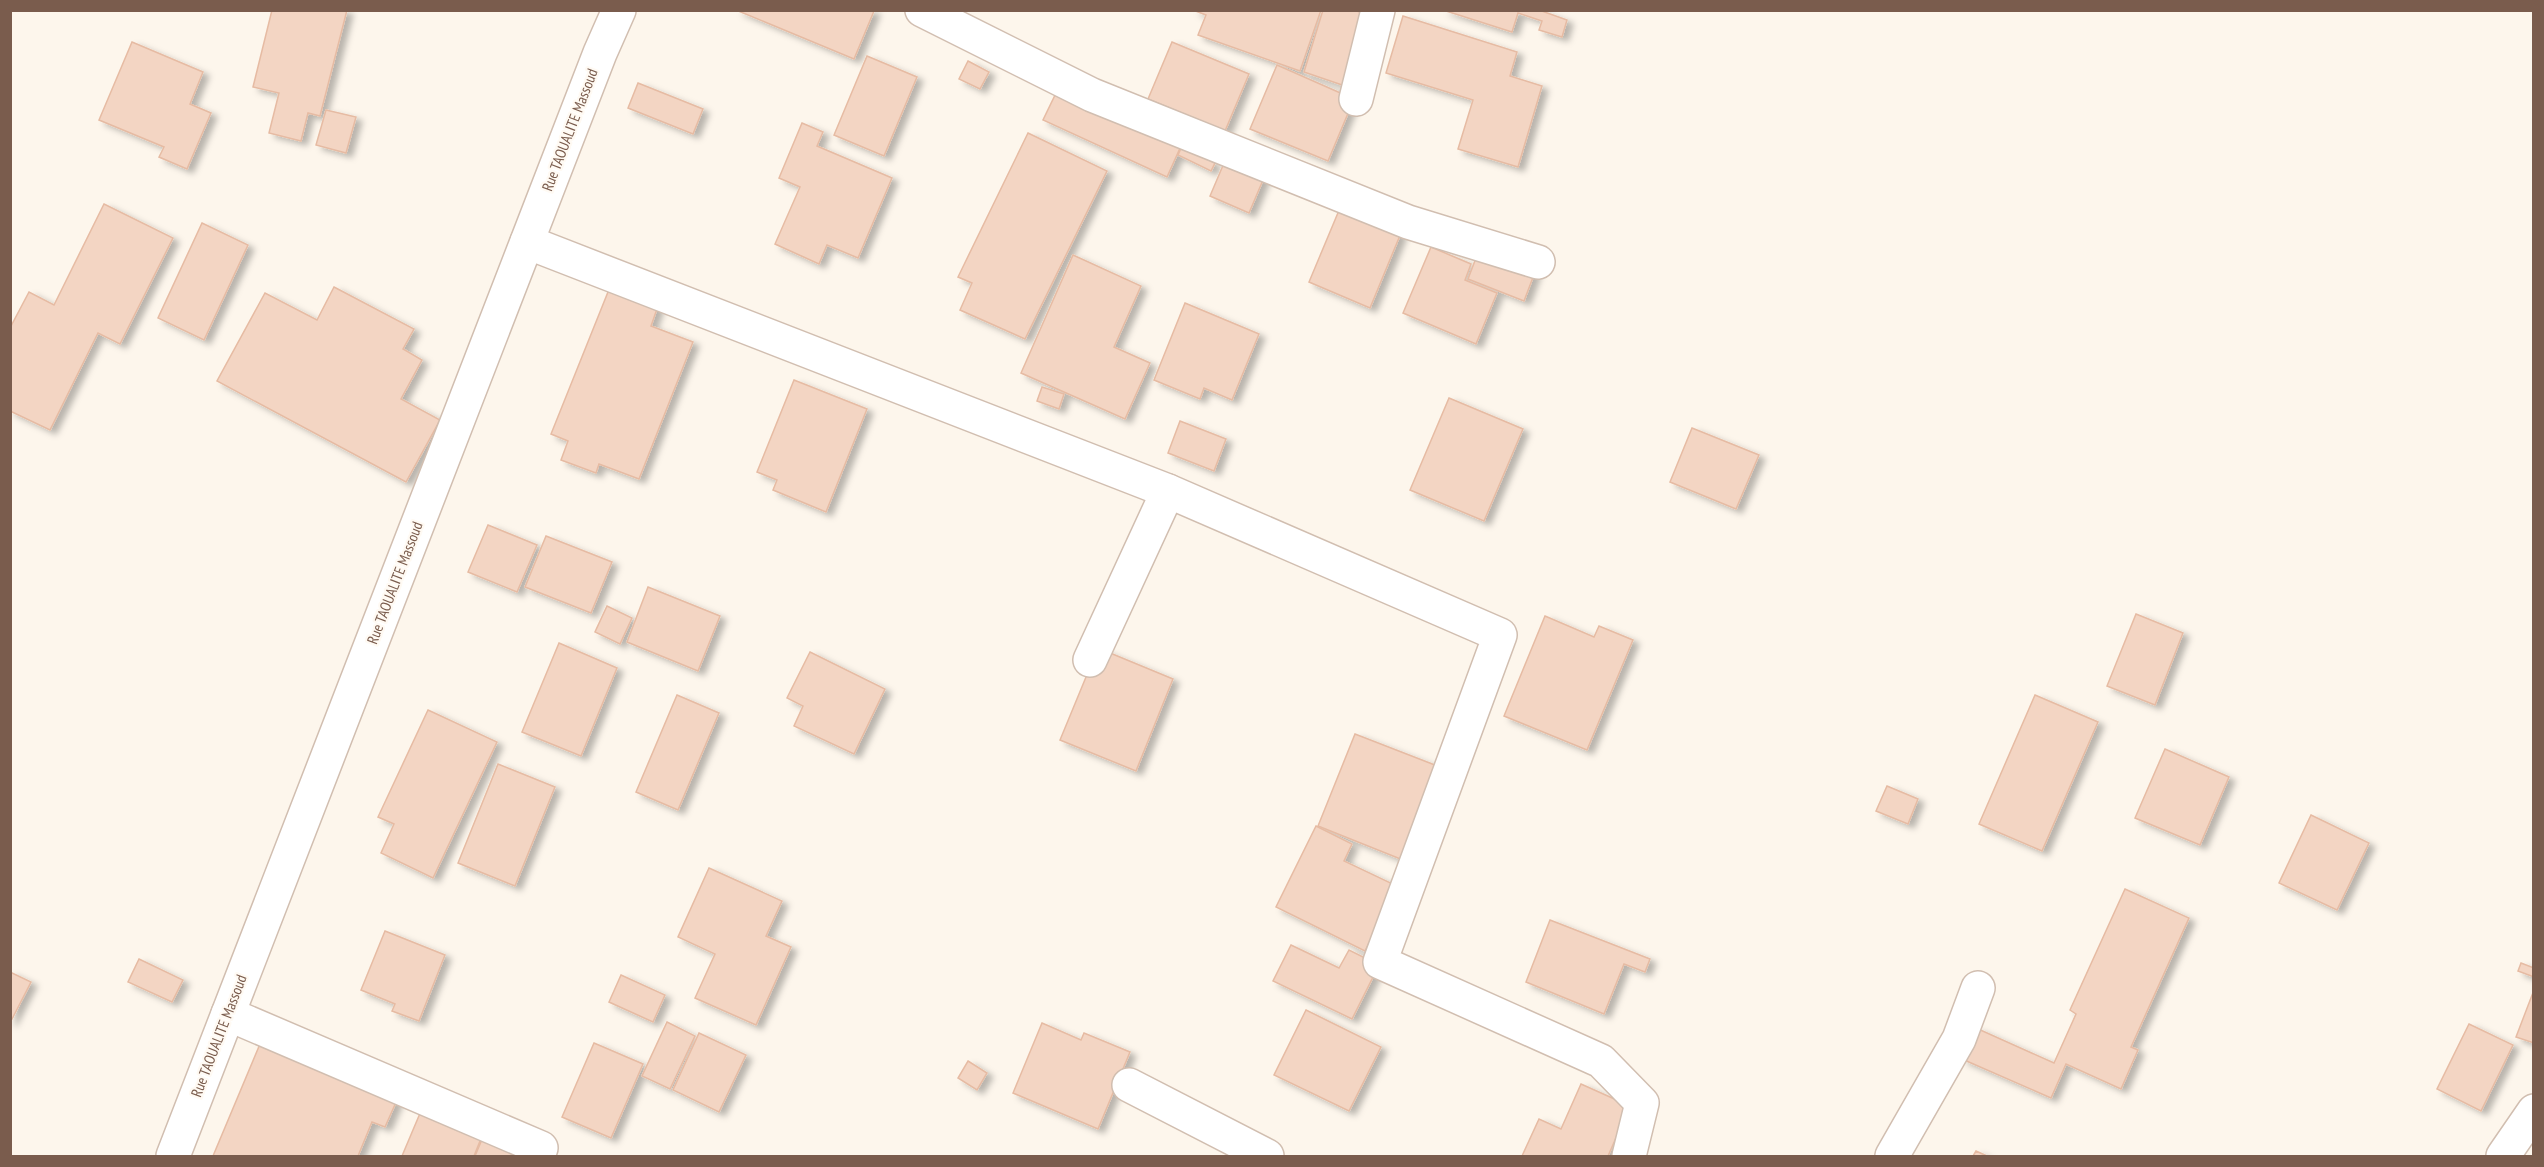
<svg xmlns="http://www.w3.org/2000/svg" width="2544" height="1167" font-family="'PT Sans Narrow',sans-serif">
<style>
.building{fill:#f3d5c3;stroke:#e6bba3;stroke-width:1.5;filter:url(#shadow)}
.lines{fill:none;stroke-linecap:round;stroke-linejoin:round}
.minor-casing{stroke:#d1beb0;stroke-width:36}
.minor{stroke:#fff;stroke-width:33}
.labels{text-anchor:middle;stroke-width:4.5;stroke-linejoin:round;paint-order:stroke}
.street-label{font-size:15px;fill:#7a5c4d;stroke:#fffaf3}
</style>
<defs>
<filter id="shadow"><feDropShadow dx="6" dy="4" stdDeviation="3" flood-color="#0004"/></filter>
</defs>
<rect width="100%" height="100%" fill="#fdf6ec"/>
<g class="building">
<path d="M 272,10 L 347,10 L 320,116 L 308,113 L 301,141 L 269,133 L 279,93 L 253,87 Z"/>
<path d="M 736,10 L 873,10 L 874,11 L 854,59 Z"/>
<path d="M 1193,10 L 1321,10 L 1300,71 L 1198,35 L 1206,15 Z"/>
<path d="M 1323,10 L 1354,10 L 1374,17 L 1351,88 L 1304,72 Z"/>
<path d="M 1443,10 L 1539,10 L 1567,20 L 1562,37 L 1539,30 L 1542,21 L 1518,13 L 1512,32 Z"/>
<path d="M 1403,16 L 1517,52 L 1510,76 L 1542,86 L 1518,167 L 1458,149 L 1473,100 L 1386,73 Z"/>
<path d="M 132,42 L 203,72 L 190,104 L 211,113 L 187,169 L 159,157 L 164,147 L 99,120 Z"/>
<path d="M 1172,42 L 1249,74 L 1225,131 L 1148,99 Z"/>
<path d="M 867,56 L 917,77 L 884,156 L 834,135 Z"/>
<path d="M 968,61 L 989,72 L 980,89 L 959,79 Z"/>
<path d="M 1277,65 L 1354,99 L 1328,161 L 1250,129 Z"/>
<path d="M 638,83 L 703,109 L 693,134 L 628,108 Z"/>
<path d="M 1058,89 L 1181,146 L 1167,177 L 1043,120 Z"/>
<path d="M 326,110 L 356,117 L 346,153 L 316,145 Z"/>
<path d="M 802,123 L 823,132 L 817,146 L 892,178 L 858,258 L 827,245 L 819,264 L 775,244 L 800,187 L 779,178 Z"/>
<path d="M 1028,133 L 1107,171 L 1025,339 L 960,310 L 972,283 L 958,277 Z"/>
<path d="M 1182,146 L 1215,163 L 1211,171 L 1178,155 Z"/>
<path d="M 1227,156 L 1266,173 L 1249,213 L 1210,196 Z"/>
<path d="M 104,204 L 173,238 L 120,344 L 98,333 L 50,430 L 10,411 L 10,328 L 29,292 L 54,305 Z"/>
<path d="M 1340,208 L 1401,233 L 1370,308 L 1309,282 Z"/>
<path d="M 202,223 L 248,245 L 204,340 L 158,318 Z"/>
<path d="M 1431,247 L 1471,264 L 1465,280 L 1497,293 L 1476,344 L 1403,313 Z"/>
<path d="M 1479,250 L 1535,272 L 1524,301 L 1468,279 Z"/>
<path d="M 1073,255 L 1141,286 L 1114,347 L 1150,363 L 1125,419 L 1021,373 Z"/>
<path d="M 334,287 L 414,329 L 403,349 L 422,360 L 401,399 L 440,420 L 406,482 L 217,381 L 265,293 L 317,320 Z"/>
<path d="M 610,287 L 658,306 L 651,326 L 693,342 L 639,479 L 599,464 L 596,473 L 561,460 L 568,441 L 551,434 Z"/>
<path d="M 1185,303 L 1259,334 L 1232,400 L 1204,388 L 1200,399 L 1154,380 Z"/>
<path d="M 794,380 L 867,409 L 826,512 L 773,490 L 777,480 L 757,472 Z"/>
<path d="M 1042,387 L 1064,394 L 1059,409 L 1037,401 Z"/>
<path d="M 1449,398 L 1523,429 L 1484,521 L 1410,490 Z"/>
<path d="M 1180,421 L 1226,439 L 1214,471 L 1168,453 Z"/>
<path d="M 1692,428 L 1759,455 L 1736,509 L 1670,482 Z"/>
<path d="M 488,525 L 537,545 L 517,592 L 468,572 Z"/>
<path d="M 546,536 L 612,562 L 591,613 L 525,587 Z"/>
<path d="M 648,587 L 720,616 L 698,671 L 627,642 Z"/>
<path d="M 607,606 L 632,618 L 620,644 L 595,632 Z"/>
<path d="M 2136,614 L 2183,633 L 2155,705 L 2107,686 Z"/>
<path d="M 1545,616 L 1594,637 L 1599,626 L 1633,640 L 1587,750 L 1504,716 Z"/>
<path d="M 559,643 L 617,668 L 581,756 L 522,732 Z"/>
<path d="M 1098,648 L 1173,679 L 1136,771 L 1060,740 Z"/>
<path d="M 810,652 L 885,689 L 854,754 L 794,726 L 803,706 L 787,698 Z"/>
<path d="M 677,695 L 719,713 L 678,810 L 636,792 Z"/>
<path d="M 2035,695 L 2098,722 L 2042,851 L 1979,824 Z"/>
<path d="M 428,710 L 497,742 L 433,878 L 381,853 L 394,824 L 378,817 Z"/>
<path d="M 1355,734 L 1440,767 L 1403,860 L 1318,826 Z"/>
<path d="M 2165,749 L 2229,777 L 2200,845 L 2135,818 Z"/>
<path d="M 498,764 L 555,787 L 515,886 L 458,863 Z"/>
<path d="M 1887,786 L 1918,799 L 1908,824 L 1876,811 Z"/>
<path d="M 2311,815 L 2369,843 L 2337,910 L 2279,883 Z"/>
<path d="M 1316,826 L 1352,844 L 1344,861 L 1397,886 L 1365,951 L 1276,907 Z"/>
<path d="M 709,868 L 782,901 L 766,936 L 791,947 L 756,1025 L 695,998 L 715,954 L 678,937 Z"/>
<path d="M 2125,889 L 2189,918 L 2131,1047 L 2138,1050 L 2121,1089 L 2066,1064 L 2051,1098 L 1962,1059 L 1976,1028 L 2054,1063 L 2076,1014 L 2070,1010 Z"/>
<path d="M 1550,920 L 1650,959 L 1645,972 L 1624,964 L 1604,1014 L 1526,982 Z"/>
<path d="M 385,931 L 445,955 L 419,1021 L 392,1011 L 395,1004 L 361,990 Z"/>
<path d="M 1291,945 L 1339,968 L 1349,950 L 1379,965 L 1352,1019 L 1273,981 Z"/>
<path d="M 139,959 L 183,980 L 172,1002 L 128,982 Z"/>
<path d="M 2521,963 L 2534,968 L 2534,977 L 2518,971 Z"/>
<path d="M 10,972 L 31,982 L 10,1023 Z"/>
<path d="M 621,975 L 665,995 L 653,1022 L 609,1002 Z"/>
<path d="M 2534,990 L 2534,1043 L 2516,1037 Z"/>
<path d="M 1306,1010 L 1381,1047 L 1349,1111 L 1274,1075 Z"/>
<path d="M 667,1022 L 695,1036 L 670,1089 L 642,1076 Z"/>
<path d="M 1042,1023 L 1081,1040 L 1084,1033 L 1130,1052 L 1098,1129 L 1013,1093 Z"/>
<path d="M 2469,1024 L 2513,1045 L 2481,1111 L 2437,1089 Z"/>
<path d="M 699,1033 L 746,1055 L 719,1112 L 673,1090 Z"/>
<path d="M 594,1043 L 643,1064 L 611,1138 L 562,1117 Z"/>
<path d="M 260,1044 L 397,1100 L 385,1127 L 372,1122 L 358,1156 L 213,1156 Z"/>
<path d="M 968,1061 L 987,1073 L 977,1090 L 958,1078 Z"/>
<path d="M 1581,1084 L 1630,1106 L 1608,1156 L 1522,1156 L 1539,1119 L 1561,1129 Z"/>
<path d="M 421,1111 L 482,1136 L 474,1156 L 402,1156 Z"/>
<path d="M 486,1130 L 538,1156 L 475,1156 Z"/>
<path d="M 1976,1151 L 1987,1156 L 1973,1156 Z"/>
</g>
<g class="lines">
<g class="minor-casing">
<g id="minor">
<path d="M 922,10 L 1092,95 L 1408,222 L 1538,262"/>
<path d="M 1356,99 L 1378,10"/>
<path d="M 527,242 L 1168,491 L 1500,635 L 1380,962 L 1601,1061 L 1642,1103 L 1629,1156"/>
<path d="M 1090,660 L 1168,491"/>
<path d="M 228,1014 L 541,1148"/>
<path d="M 1129,1085 L 1267,1156"/>
<path d="M 173,1156 L 600,53 L 619,10"/>
<path d="M 1892,1156 L 1959,1039 L 1978,988"/>
<path d="M 2503,1156 L 2534,1111"/>
</g>
</g>
<use href="#minor" class="minor"/>
</g>
<g class="labels">
<g class="street-label">
<text transform="translate(570 130) rotate(-69)" y="5">Rue TAOUALITE Massoud</text>
<text transform="translate(395 583) rotate(-69)" y="5">Rue TAOUALITE Massoud</text>
<text transform="translate(219 1036) rotate(-69)" y="5">Rue TAOUALITE Massoud</text>
</g>
</g>
<rect width="2544" height="1167" fill="none" stroke="#7a5c4d" stroke-width="24"/>
</svg>
